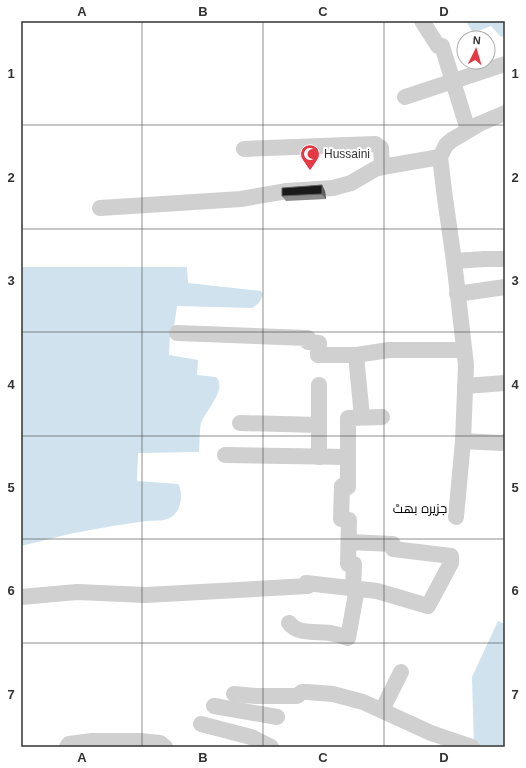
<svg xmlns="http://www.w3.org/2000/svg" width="526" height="768" font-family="Arial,Cairo,sans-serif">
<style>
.water{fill:#cfe2ee}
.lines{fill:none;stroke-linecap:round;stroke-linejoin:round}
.minor{stroke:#d0d0d0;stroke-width:16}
.wall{fill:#8c8c8c}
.shaded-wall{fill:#5f5f5f}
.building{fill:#1a1a1a;stroke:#5f5f5f}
.grid{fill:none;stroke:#333;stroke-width:1;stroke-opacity:0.55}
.labels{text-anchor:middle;stroke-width:4;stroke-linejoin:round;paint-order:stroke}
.poi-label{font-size:12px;fill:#333;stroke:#fff;text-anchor:start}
.neighbourhood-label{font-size:13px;fill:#000;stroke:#fff}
.neatline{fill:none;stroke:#333;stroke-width:1.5}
.grid-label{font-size:13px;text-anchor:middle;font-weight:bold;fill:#333}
</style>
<rect width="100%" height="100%" fill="#fff"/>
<g class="water">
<path d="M 466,21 L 505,21 L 505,35 L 501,37 L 491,26 L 473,33 Z"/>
<path d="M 21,267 L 187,267 L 188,283 L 261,291 L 263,295 L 259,303 L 252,308 L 177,306 L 173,333 L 170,333 L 169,355 L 198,360 L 197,375 L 216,377 C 228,389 205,411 201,423 C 199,432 200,443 199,452 L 138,453 L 137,481 L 178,484 C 184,493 181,512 171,517 C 164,522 155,520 147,521 C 130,523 113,526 96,529 C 70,533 46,540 21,546 Z"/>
<path d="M 498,621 L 505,624 L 505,747 L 474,747 L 472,677 Z"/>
</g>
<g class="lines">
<g class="minor">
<path d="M 422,21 L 438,46 L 442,46 L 468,130"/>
<path d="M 405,97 L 505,64"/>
<path d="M 244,149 L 375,144 L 381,148 L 382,167"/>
<path d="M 100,208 L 241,199 L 287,191 L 333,188 L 351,183 L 375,169 L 382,167 L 440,157"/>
<path d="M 454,261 L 485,259 L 505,259"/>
<path d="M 457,294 L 505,287"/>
<path d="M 177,333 L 308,338 L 308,342 L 319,343 L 318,355 L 356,355 L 389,350 L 464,350"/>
<path d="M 356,355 L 362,417"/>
<path d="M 465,386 L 505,383"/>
<path d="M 240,423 L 319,425"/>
<path d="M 463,441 L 502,443 L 505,442"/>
<path d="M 225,455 L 348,457"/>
<path d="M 319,457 L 319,385"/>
<path d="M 456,517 L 463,441 L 466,365 L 454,261 L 445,198 L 440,157 L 446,145 L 452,140 L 479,124 L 505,113"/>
<path d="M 353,588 L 354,564 L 348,564 L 349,520 L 341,519 L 342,486 L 348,487 L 348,418 L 382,417"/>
<path d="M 21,597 L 77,592 L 146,595 L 308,586 L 306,583 L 377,591 L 428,606 L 451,563 L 451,556 L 393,549 L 393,544 L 349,542"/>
<path d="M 289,623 C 298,635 317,631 330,633 C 336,634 343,636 348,638 L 357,588"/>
<path d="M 234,694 L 256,696 L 297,696 L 302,692 L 307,692 L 333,694 L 363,702 L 431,733 L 472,747"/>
<path d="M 214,706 L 277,717"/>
<path d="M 382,710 L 401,672"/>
<path d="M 201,724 L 251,737 L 271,747"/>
<path d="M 67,747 L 69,744 L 92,741 L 140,741 L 160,743 L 165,747"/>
</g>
</g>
<path class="wall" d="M 322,185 L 325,191 L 326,199 L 286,201 L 282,196 Z"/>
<path class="shaded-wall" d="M 322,185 L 325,191 L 326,199 L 322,194 Z"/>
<path class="building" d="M 322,185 L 322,194 L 282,196 L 282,188 Z"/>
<path class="grid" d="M 142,21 L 142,747M 263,21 L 263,747M 384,21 L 384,747M 21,125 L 505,125M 21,229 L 505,229M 21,332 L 505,332M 21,436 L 505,436M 21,539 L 505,539M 21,643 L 505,643"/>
<defs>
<g id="mosque-pin" transform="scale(1)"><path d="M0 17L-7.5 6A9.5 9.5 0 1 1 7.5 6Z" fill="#e63946" stroke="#fff"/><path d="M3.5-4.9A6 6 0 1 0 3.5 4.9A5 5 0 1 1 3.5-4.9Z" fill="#fff"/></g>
</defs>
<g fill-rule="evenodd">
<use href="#mosque-pin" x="310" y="154"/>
</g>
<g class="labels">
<g class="poi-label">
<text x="324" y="158">Hussaini</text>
</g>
<g class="neighbourhood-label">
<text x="420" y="513">جزیرہ بھٹ</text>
</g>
</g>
<rect width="526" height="768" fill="none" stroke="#ffffff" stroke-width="44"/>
<g transform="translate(476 50) rotate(5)"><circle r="19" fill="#ffffff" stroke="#adadad"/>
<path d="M0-3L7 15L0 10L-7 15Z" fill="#e63946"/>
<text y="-6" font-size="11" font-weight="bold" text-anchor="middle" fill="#333333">N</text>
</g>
<rect x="22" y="22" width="482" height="724" class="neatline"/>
<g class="grid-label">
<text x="82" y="16">A</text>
<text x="203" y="16">B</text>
<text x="323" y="16">C</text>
<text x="444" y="16">D</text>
<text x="11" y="78">1</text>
<text x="515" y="78">1</text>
<text x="11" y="182">2</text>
<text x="515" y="182">2</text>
<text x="11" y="285">3</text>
<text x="515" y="285">3</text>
<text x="11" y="389">4</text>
<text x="515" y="389">4</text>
<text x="11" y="492">5</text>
<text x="515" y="492">5</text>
<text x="11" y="595">6</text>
<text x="515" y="595">6</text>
<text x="11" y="699">7</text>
<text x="515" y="699">7</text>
<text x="82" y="762">A</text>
<text x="203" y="762">B</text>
<text x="323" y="762">C</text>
<text x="444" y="762">D</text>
</g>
</svg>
